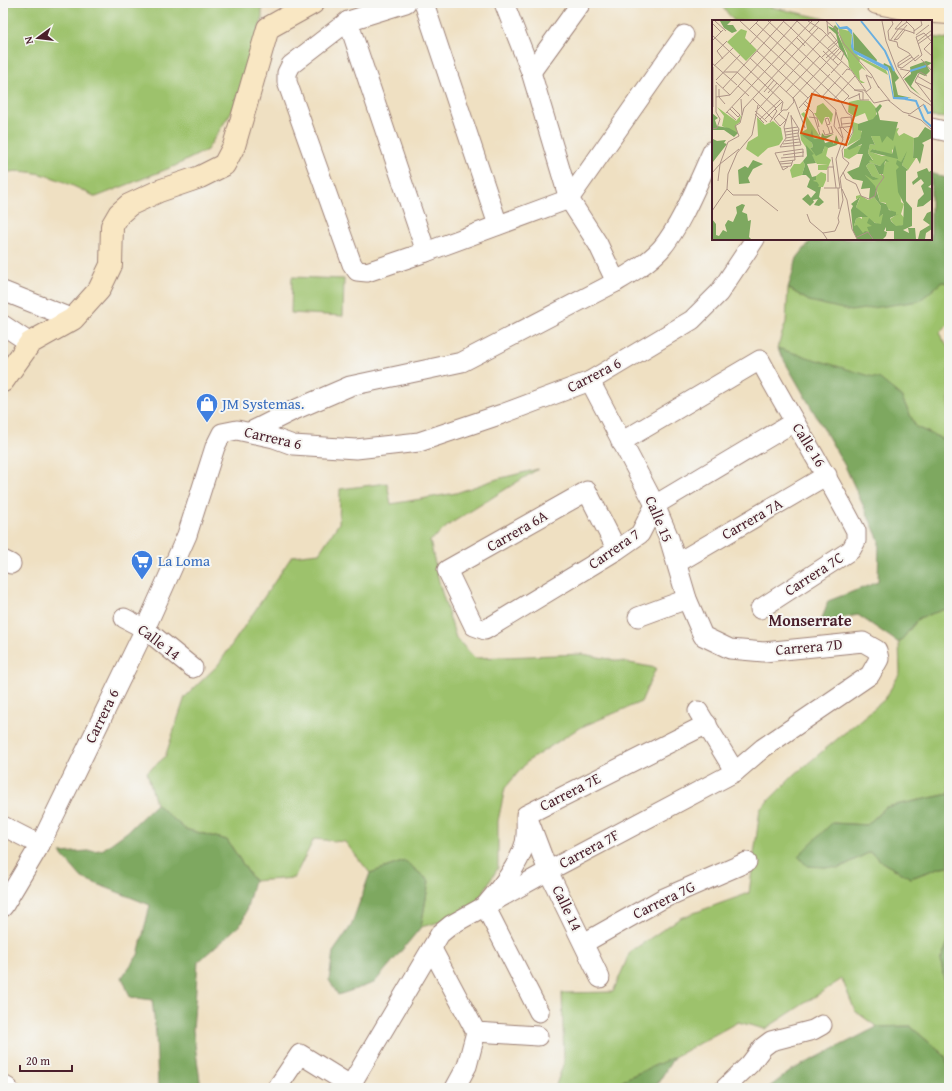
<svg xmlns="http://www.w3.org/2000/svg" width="952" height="1091" font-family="'Gentium Book Plus',serif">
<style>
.green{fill:#9dc26c;stroke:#74704c}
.forest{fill:#7ea860;stroke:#646446}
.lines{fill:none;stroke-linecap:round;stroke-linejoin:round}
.street-casing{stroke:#9c8076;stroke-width:21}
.secondary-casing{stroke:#9c8076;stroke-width:24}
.street{stroke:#fff;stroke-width:19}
.secondary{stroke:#f9e7c3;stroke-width:22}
.labels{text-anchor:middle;stroke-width:4;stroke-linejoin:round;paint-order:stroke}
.street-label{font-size:15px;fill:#4a1f2b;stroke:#f6f6f2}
.shop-label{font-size:15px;fill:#366cbe;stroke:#f6f6f2;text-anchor:start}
.neighbourhood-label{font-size:16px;font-weight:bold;fill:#4a1f2b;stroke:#f6f6f2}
.inset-river{fill:none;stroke:#6aafe0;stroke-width:2}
.inset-road{fill:none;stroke:#ad9386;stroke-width:1}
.view{fill:#d8530f;fill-opacity:0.15;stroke:#d8530f;stroke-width:2}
.inset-edge{fill:none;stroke:#4a1f2b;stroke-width:2}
</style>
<rect width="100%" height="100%" fill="#f6f6f2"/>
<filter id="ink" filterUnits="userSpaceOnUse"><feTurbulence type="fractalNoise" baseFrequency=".025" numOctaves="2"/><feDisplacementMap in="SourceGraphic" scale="8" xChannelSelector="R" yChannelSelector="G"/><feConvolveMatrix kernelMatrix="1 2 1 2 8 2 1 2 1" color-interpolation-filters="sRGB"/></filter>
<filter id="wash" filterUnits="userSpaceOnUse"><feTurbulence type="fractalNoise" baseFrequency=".012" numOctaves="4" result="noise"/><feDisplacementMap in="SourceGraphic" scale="16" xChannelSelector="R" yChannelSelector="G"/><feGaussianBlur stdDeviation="0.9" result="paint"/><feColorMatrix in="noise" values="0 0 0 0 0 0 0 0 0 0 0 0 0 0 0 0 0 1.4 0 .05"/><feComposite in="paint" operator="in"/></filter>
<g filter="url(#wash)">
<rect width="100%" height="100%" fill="#efe0c2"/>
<g class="green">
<path d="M 3,3 L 262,3 L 262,20 L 235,106 L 207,150 L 175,166 L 96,197 C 67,183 36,166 3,173 Z"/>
<path d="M 719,3 L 753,3 L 835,21 L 734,21 Z"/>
<path d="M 931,37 L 949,39 L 949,118 L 931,117 Z"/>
<path d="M 292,277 L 344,279 L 343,316 L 291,313 Z"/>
<path d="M 942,282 L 949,283 L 949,324 L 939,333 L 949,349 L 949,442 L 916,427 L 901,396 L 777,348 L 786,322 L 788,288 L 809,301 L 919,301 Z"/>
<path d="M 538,469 L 450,524 L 430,541 L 440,586 L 456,638 L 475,658 L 583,654 L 656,668 L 641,702 L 579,728 L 528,761 L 505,788 L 498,821 L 498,868 L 477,902 L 447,920 L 421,927 L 429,881 L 405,861 L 370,873 L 345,842 L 314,839 L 294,878 L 254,881 L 227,840 L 185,829 L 156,804 L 147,772 L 165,757 L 185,697 L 218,665 L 292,556 L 319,553 L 339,523 L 340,489 L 387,483 L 391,504 L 456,493 L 497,479 Z"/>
<path d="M 948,607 L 949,794 L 886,807 L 867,825 L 832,823 L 839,868 L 870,852 L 885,864 L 911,878 L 941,867 L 949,866 L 949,940 L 941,959 L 946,996 L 949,999 L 949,1069 L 945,1056 L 910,1026 L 877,1027 L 855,1011 L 842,979 L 765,1029 L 738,1022 L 674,1057 L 605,1088 L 555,1088 L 564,1062 L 562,993 L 613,992 L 630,952 L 680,918 L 749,893 L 760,809 L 794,775 L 884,700 L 900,673 L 899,643 L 919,618 Z"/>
</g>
<g class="forest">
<path d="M 931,173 L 949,179 L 949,283 L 942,282 L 919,301 L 851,311 L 809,301 L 788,288 L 797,258 L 812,239 L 931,239 Z"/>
<path d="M 777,348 L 880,379 L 901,396 L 916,427 L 949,442 L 949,608 L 919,618 L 899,643 L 858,615 L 821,622 L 828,601 L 878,582 L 879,540 L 845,466 Z"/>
<path d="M 949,794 L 949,866 L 941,867 L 911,878 L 885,864 L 870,852 L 839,868 L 807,866 L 798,856 L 832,823 L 867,825 L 886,807 Z"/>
<path d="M 156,804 L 185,829 L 227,840 L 254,881 L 243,922 L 198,962 L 193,1030 L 201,1088 L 158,1088 L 156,1034 L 152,1000 L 130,997 L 122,977 L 138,955 L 150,905 L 82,878 L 60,853 L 102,850 L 127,832 Z"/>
<path d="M 405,861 L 429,881 L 421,927 L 398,955 L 374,983 L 338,995 L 329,980 L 333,952 L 351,926 L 370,873 Z"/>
<path d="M 949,940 L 949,999 L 946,996 L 941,959 Z"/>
<path d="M 910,1026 L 945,1056 L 949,1069 L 949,1088 L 768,1088 L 792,1070 L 877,1027 Z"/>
<path d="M 674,1057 L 655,1088 L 605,1088 Z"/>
</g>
</g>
<g filter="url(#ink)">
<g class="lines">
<g class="street-casing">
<g id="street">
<path d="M 406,3 L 348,21 L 291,65 L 287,73 L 287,82 L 352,264 L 357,271 L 367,272 L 426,252 L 569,199 L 684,35"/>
<path d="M 424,3 L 498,225"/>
<path d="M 504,3 L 531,72 L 569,199 L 598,244 L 616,282"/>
<path d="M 348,21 L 426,252"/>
<path d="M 531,72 L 581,3"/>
<path d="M 931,128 L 949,132"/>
<path d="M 3,291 L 73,319"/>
<path d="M 3,325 L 30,343"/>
<path d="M 250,432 L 292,411 L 350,386 L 462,362 L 616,282 C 631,273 648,263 661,249 C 682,224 699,180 713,150"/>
<path d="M 621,442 L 760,360 C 791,418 826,473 856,531 L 856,541 L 851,550 L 760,609"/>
<path d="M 617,550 L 587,491 L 447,570 L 474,626 L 485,630 L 617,550 L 640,534 L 655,505 L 794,422"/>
<path d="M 3,560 L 11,564"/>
<path d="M 677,563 L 827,475"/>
<path d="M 638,617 L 687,599"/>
<path d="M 124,618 L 145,629 L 193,668"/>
<path d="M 698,711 L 735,772"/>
<path d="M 529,821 L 548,871 L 600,978"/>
<path d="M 3,826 L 40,845"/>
<path d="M 3,907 L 40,845 L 145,629 L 187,535 L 215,447 L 222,433 L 237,430 L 274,438 L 293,445 L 356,449 L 419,442 L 502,414 L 590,381 L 692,320 L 719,293 L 755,239"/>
<path d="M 584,943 L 662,899 L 747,862"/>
<path d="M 432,949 L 476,1032 L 538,1036"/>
<path d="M 539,1012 L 485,906 C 501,887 518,867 525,843 C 527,834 526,824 526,815 L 707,724"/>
<path d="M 3,1085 L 8,1088"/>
<path d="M 277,1088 L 300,1054 L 355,1088"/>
<path d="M 349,1088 L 440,934 L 451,925 L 548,871 L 735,772 L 763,748 L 870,675 L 879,659 L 877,650 L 863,642 L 764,652 L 730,649 L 703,636 L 687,599 L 669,538 L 655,505 L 590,381"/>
<path d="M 455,1088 L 467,1066 L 476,1032"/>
<path d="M 725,1088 L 750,1064 L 763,1047 L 771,1041 L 813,1030 L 822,1025"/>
</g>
</g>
<g class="secondary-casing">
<g id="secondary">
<path d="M 877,3 L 920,11 L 949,13"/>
<path d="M 3,381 L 30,343 L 73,319 L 99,290 L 111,265 L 112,226 L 119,214 L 129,205 L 159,191 L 200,177 L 224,165 L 234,146 L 268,28 L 313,3"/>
</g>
</g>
<use href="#street" class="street"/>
<use href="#secondary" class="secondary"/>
</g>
</g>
<defs>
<g id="shop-pin" transform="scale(1.15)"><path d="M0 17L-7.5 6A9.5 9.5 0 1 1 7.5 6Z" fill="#3f7fe0" stroke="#f6f6f2"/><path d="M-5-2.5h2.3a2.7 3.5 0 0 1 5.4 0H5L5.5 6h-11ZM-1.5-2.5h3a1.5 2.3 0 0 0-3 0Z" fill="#fff"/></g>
<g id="supermarket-pin" transform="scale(1.15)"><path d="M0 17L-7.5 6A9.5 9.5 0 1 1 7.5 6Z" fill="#3f7fe0" stroke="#f6f6f2"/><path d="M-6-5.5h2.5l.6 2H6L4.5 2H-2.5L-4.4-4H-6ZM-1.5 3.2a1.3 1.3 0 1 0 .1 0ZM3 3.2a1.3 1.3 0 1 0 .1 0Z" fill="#fff"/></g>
</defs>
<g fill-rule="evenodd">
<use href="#shop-pin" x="207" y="404"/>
<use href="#supermarket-pin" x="142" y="561"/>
</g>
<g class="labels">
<g class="street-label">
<text transform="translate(594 375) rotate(-27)" y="5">Carrera 6</text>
<text transform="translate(273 438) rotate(13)" y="5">Carrera 6</text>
<text transform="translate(809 445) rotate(58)" y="5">Calle 16</text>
<text transform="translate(659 519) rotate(67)" y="5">Calle 15</text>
<text transform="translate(752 519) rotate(-30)" y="5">Carrera 7A</text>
<text transform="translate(517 531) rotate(-30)" y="5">Carrera 6A</text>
<text transform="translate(614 549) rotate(-35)" y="5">Carrera 7</text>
<text transform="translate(814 574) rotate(-33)" y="5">Carrera 7C</text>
<text transform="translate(159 642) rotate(37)" y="5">Calle 14</text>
<text transform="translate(809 647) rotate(-5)" y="5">Carrera 7D</text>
<text transform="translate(102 716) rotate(-64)" y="5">Carrera 6</text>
<text transform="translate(570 792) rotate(-27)" y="5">Carrera 7E</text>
<text transform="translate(589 849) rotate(-28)" y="5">Carrera 7F</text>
<text transform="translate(664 900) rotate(-26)" y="5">Carrera 7G</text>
<text transform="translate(567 908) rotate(64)" y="5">Calle 14</text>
</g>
<g class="shop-label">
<text x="222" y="409">JM Systemas.</text>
<text x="158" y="566">La Loma</text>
</g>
<g class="neighbourhood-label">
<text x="810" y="626">Monserrate</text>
</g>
</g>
<g transform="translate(712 20)">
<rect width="220" height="220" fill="#efe0c2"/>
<path d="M 126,8 L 137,11 L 140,15 L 139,24 L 146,36 L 174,50 L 176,55 L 148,39 L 147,42 L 154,51 L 150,48 L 147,51 L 148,60 L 153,63 L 149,63 L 137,47 L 135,33 L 130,24 ZM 29,9 L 35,11 L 33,18 L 45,30 L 34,41 L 15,22 ZM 146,80 L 158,81 L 164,88 L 164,97 L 157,103 L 153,93 L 143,97 L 136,92 L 137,82 ZM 111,83 L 121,94 L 119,103 L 117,97 L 113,97 L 110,105 L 102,93 L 104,93 L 105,86 ZM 5,87 L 24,101 L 29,95 L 28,102 L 24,105 L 26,114 L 10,106 L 12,96 ZM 92,92 L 109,118 L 102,119 L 100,112 L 98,117 L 91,115 L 100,123 L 101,127 L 98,128 L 104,135 L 111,131 L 113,125 L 116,128 L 114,136 L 119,140 L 115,150 L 106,150 L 106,145 L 116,144 L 105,144 L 89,120 L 88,113 L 95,109 L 93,99 L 89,94 ZM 45,97 L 53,105 L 61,101 L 69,108 L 71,119 L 67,125 L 56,128 L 46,137 L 34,129 L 36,122 L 46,116 ZM 141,102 L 147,104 L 150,113 L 148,119 L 135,126 L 141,113 ZM 187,108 L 185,112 L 187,116 L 192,113 L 202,118 L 201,138 L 204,138 L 196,150 L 190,145 L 193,135 L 187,147 L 189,182 L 192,184 L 189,194 L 193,199 L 191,205 L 184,207 L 178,199 L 184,195 L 174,187 L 174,183 L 168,182 L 165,171 L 153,155 L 166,159 L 160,156 L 154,146 L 157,143 L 162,144 L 167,154 L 171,155 L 169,152 L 174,141 L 168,146 L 157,142 L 156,140 L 161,140 L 156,133 L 158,124 L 163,125 L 159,116 L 178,116 L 180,120 L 182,109 ZM 160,129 L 180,135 L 180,129 L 185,136 L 170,136 L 159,132 ZM 150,125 L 145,134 L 137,139 L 132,137 L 132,129 ZM 91,141 L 93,145 L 90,155 L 80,158 L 78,150 L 82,144 L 88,144 ZM 109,152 L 114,154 L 114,160 L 111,167 L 105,167 L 100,161 L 104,160 L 104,156 ZM 148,175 L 156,180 L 162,177 L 169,186 L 168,196 L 171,194 L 171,203 L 167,205 L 158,200 L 161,205 L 157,213 L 151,214 L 142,206 L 144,199 L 147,197 L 150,199 L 150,193 L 144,187 L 148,178 L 144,179 L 144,176 Z" fill="#9dc26c" fill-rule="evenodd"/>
<path d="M 8,1 L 19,1 L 15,5 L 21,5 L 25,11 L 20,13 L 12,8 ZM 123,5 L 126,8 L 126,14 L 138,43 L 127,27 L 124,14 L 117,8 L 116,6 L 121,8 ZM 141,12 L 165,40 L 164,43 L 142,30 ZM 214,41 L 220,43 L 215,46 L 218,51 L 213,56 L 206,53 L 199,66 L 209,76 L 199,68 L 192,59 L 199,54 L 198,47 ZM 172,43 L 180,47 L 187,58 L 183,62 L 186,75 L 200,78 L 182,77 L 179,54 L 176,47 L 171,46 ZM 168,84 L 170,86 L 166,92 L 168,100 L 186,102 L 181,121 L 175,116 L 170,123 L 168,116 L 159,116 L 163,125 L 158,124 L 156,133 L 161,141 L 158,140 L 157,142 L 168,146 L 174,139 L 177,142 L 173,141 L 171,154 L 167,154 L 162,144 L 157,143 L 154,146 L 160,156 L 167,159 L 161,160 L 153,155 L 163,166 L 168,182 L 174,184 L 177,190 L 184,192 L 184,195 L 187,194 L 178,198 L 179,201 L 184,206 L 191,205 L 192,184 L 186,172 L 184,150 L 187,147 L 184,144 L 185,140 L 189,142 L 195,131 L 190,145 L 196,150 L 194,151 L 194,181 L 200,188 L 200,206 L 191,210 L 197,213 L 196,208 L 203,208 L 204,219 L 182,219 L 182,211 L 174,211 L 174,207 L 172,211 L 175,212 L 174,216 L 171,219 L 145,219 L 141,211 L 139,190 L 141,186 L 139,184 L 148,177 L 144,187 L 156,197 L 147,197 L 144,199 L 142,206 L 145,205 L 151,213 L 153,211 L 157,212 L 155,207 L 160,206 L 155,203 L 157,198 L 163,203 L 169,204 L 171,194 L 167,197 L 169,186 L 162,177 L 157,179 L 158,168 L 149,169 L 151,161 L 141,159 L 135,152 L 147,147 L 151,134 L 145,134 L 150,124 L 137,130 L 135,128 L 148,119 L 150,111 L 146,110 L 146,104 L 161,99 L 165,94 L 163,89 ZM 0,93 L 6,98 L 3,100 L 5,106 L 17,108 L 26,113 L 22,117 L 12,110 L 1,110 L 1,119 L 5,121 L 14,120 L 12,123 L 15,124 L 1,142 ZM 213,107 L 220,111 L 220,118 L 210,123 L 212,125 L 208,144 L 205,138 L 201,138 L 202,118 L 206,117 ZM 100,109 L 102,119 L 109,118 L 110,113 L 113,116 L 122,114 L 112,120 L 113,123 L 120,121 L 122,124 L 124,115 L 127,122 L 125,125 L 116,128 L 113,126 L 110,133 L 104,136 L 98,128 L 101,127 L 100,123 L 90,115 L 95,114 L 98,116 ZM 94,125 L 102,134 L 100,135 L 104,143 L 95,144 L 100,157 L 104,156 L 104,160 L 101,161 L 105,162 L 107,165 L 106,167 L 109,167 L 107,177 L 112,182 L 107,186 L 102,185 L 106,179 L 101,180 L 102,182 L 98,186 L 90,179 L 96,174 L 99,178 L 104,172 L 95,167 L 98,159 L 94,155 L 90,155 L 93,145 L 91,141 L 95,136 ZM 183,125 L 186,139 L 158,132 L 160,129 L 180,134 ZM 41,140 L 51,144 L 41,149 L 36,158 L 38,163 L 27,164 L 26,150 L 33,146 L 36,148 ZM 215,148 L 217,152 L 220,150 L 220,164 L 216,167 L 219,168 L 220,179 L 211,186 L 205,187 L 206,180 L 212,174 L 209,166 L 212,163 L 209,159 L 201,165 L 200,162 L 206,157 L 205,152 ZM 30,184 L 33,185 L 30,192 L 35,194 L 36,201 L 39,200 L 37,217 L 39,219 L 0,219 L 0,199 L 4,204 L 4,215 L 7,216 L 11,210 L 15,212 L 13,205 L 16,200 L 21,202 L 25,193 L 24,187 ZM 220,191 L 220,209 L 214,213 L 213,219 L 206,219 L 208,211 L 218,205 L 211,200 L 215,193 Z" fill="#7ea860"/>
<path d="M 123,1 L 128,7 L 135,6 L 140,10 L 142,30 L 176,47 L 182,77 L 196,77 L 196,80 L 181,79 L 176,51 L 142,33 L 139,27 L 140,15 L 135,9 L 127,9 Z" fill="#6aafe0"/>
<path class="inset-river" d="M 149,1 L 173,31 L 182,51M 198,51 L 214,46M 193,79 L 204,81 L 212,100 L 220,107M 212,85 L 216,93 L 220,92"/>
<path class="inset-road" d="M 3,1 L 14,11M 28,1 L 124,90 L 122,106 L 131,119 L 124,139 L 128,168 L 112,168M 56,1 L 137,76 L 130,83M 71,1 L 79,8 L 85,1M 85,1 L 138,49M 96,1 L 110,10 L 132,33 L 129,40M 114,1 L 125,10 L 132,24 L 159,54 L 167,68M 115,1 L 116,14M 170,1 L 174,21 L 185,50 L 198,71 L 220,86M 180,1 L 181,4 L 176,11 L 177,20 L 185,22 L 186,27 L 197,33 L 203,41 L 210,35 L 204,17 L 212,13 L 220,22M 190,1 L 183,9 L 190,9 L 202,13M 194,1 L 202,9 L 202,14M 0,3 L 9,12M 44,3 L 129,82 L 135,93 L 140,96 L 141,112 L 130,130 L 131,138 L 137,143 L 128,158 L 131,180 L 126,198 L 127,202 L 123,211 L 111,213 L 115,219M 37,10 L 46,1M 202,11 L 210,5 L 209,1M 97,12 L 107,1M 0,15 L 71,82 L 69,91M 204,15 L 217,5M 84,17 L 93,26M 182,20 L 195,5M 182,20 L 186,19 L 193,10M 0,21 L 11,10M 178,21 L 187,8 L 195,2M 206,21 L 220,10M 219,22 L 212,29 L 220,36M 38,24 L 59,1M 206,24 L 220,14M 115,29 L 125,20M 45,31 L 96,78M 111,31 L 126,45M 198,35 L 186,43 L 186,47 L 190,48 L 207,35M 110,37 L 126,22 L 118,12 L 115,16M 38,38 L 82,79 L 93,108M 114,38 L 125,28M 11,39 L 5,31 L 15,21M 209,39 L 220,51M 121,40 L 129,31M 0,43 L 25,65M 2,46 L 21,28M 186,46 L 200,37M 1,47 L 1,87M 188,49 L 198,51 L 191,58M 12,52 L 25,52 L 64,88M 119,53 L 130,41M 130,55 L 135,49 L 139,50 L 154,71M 205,56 L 219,64M 4,60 L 28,35M 203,61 L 220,83M 203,61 L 208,52 L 215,56M 4,62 L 18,75 L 79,8 L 143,70 L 152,70 L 162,83 L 176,80 L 191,92 L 198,94 L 212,84M 203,62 L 220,70M 26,66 L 37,76M 166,66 L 178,81M 11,68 L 72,1M 7,69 L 7,77 L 13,84M 142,70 L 151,72 L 151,80M 52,72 L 62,60M 74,72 L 108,36M 154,72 L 159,68 L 154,55 L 160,58M 56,73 L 65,63M 147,73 L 148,80 L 157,80M 4,77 L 18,75M 109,78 L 129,56M 29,79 L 30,95M 41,79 L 61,99M 136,79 L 148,74M 121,80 L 143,56M 91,83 L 101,93 L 108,115M 46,85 L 40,115 L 25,133 L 16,154 L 15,169 L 21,175 L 46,175 L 66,191M 87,88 L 118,54M 18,89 L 26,97 L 28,95 L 20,87M 46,89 L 114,15M 43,91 L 55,102M 93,91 L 98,86 L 93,81M 15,92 L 24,100M 77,92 L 72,107 L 74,118 L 68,127 L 89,125 L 86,114 L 87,109 L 79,96M 124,92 L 131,118M 14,93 L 100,1M 43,94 L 52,103M 67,94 L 74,100 L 68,106 L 62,99 L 71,90 L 75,90 L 82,82 L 81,78 L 127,29M 196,95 L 209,100 L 220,110M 97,97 L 105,98 L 107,107M 48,99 L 68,80M 53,99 L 70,82M 58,102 L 65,91 L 63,89M 130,104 L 140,103 L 139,97 L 129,98 L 129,100 L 130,107 L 136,113M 115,105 L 118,104 L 116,98 L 113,99 L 115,105 L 115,106 L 116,107 L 118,114M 126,108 L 141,106M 0,109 L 5,108 L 8,99 L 4,92 L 4,65M 72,109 L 86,107M 111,110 L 113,115 L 121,113 L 119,106M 73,112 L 87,110M 74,115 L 86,113M 74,118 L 86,116M 73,121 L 87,119M 71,124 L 88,122M 71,135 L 92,132M 120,137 L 124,168M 69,138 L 91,136M 67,142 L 83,140 L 79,95M 68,144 L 80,143M 70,147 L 79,146 L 81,140M 76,147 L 71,150 L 63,133 L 91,129 L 91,137M 131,152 L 134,159 L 144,164 L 149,176 L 157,179 L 163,176 L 165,167 L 172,157 L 169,154M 0,153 L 8,144 L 16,122 L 27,116 L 23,106 L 28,103 L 32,88 L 106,8M 6,161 L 8,144 L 27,129M 116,162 L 116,147 L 122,147M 126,168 L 127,189M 130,169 L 135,180 L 140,209 L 145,219M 0,191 L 15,169M 95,194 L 98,202 L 111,213M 145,217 L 156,212 L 161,219"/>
<path class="view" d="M 100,74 L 145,86 L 134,125 L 89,113 Z"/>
<rect width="220" height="220" class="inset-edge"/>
</g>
<rect width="952" height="1091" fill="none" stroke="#f6f6f2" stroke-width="16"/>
<g transform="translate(38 38) rotate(255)" stroke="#f6f6f2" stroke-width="3" paint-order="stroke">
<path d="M0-3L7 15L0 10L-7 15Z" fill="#4a1f2b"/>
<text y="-6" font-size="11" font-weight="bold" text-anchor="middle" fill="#4a1f2b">N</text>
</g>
<path d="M20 1065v6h52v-6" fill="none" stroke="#4a1f2b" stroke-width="2"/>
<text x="26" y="1065" font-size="12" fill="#4a1f2b" stroke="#f6f6f2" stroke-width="3" paint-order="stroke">20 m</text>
</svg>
